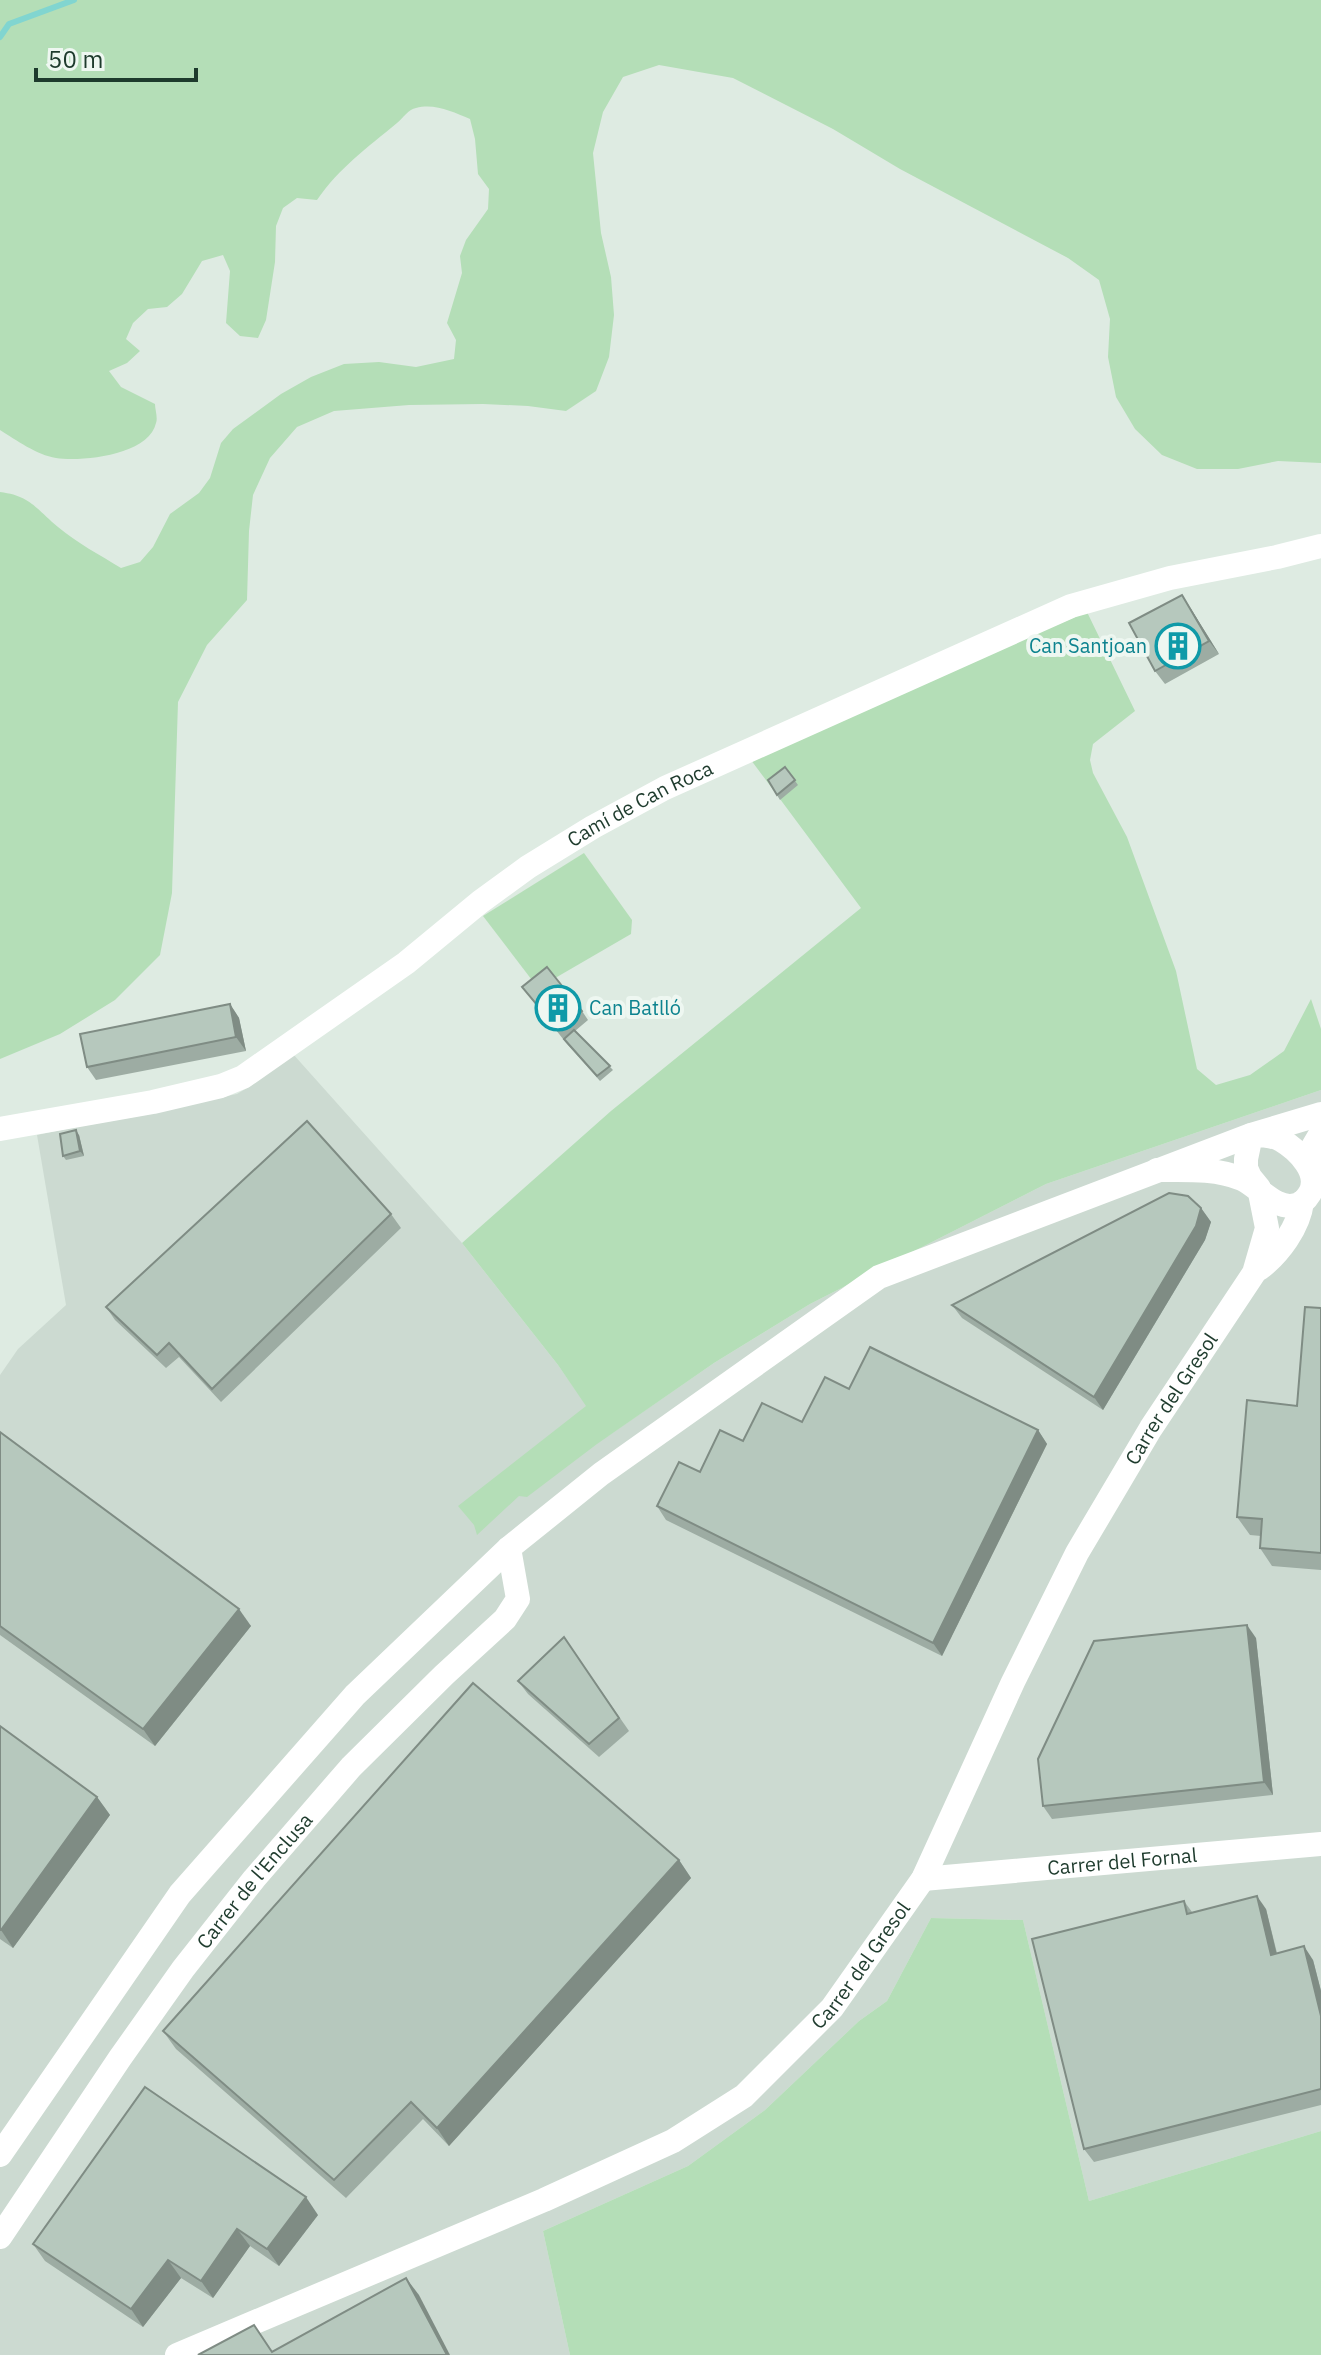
<svg xmlns="http://www.w3.org/2000/svg" width="1321" height="2355" font-family="'IBM Plex Sans',sans-serif">
<style>
.built{fill:#ccdad1}
.green{fill:#b4deb7}
.lines{fill:none;stroke-linecap:round;stroke-linejoin:round}
.stream{stroke:#81d5d0;stroke-width:6}
.minor{stroke:#fff;stroke-width:24}
.wall{fill:#9daca3}
.shaded-wall{fill:#7f8c84}
.building{fill:#b6c8bd;stroke:#7f8c84;stroke-width:2}
.labels{text-anchor:middle;stroke-width:8;stroke-linejoin:round;paint-order:stroke}
.culture-label{font-size:20px;fill:#0d838f;stroke:#eef7f1;text-anchor:end}
.street-label{font-size:20px;fill:#1e3b2d;stroke:#eef7f1}
</style>
<rect width="100%" height="100%" fill="#deebe2"/>
<path class="built" d="M 293,1054 L 462,1243 L 558,1365 L 608,1436 L 714,1363 L 810,1304 L 1046,1184 L 1321,1090 L 1321,2131 L 1089,2201 L 1023,1920 L 931,1918 L 887,2001 L 859,2021 L 765,2110 L 688,2166 L 543,2231 L 570,2355 L 0,2355 L 0,1375 L 18,1349 L 66,1305 L 37,1135 L 237,1094 L 252,1085 Z"/>
<g class="green">
<path d="M 0,0 L 1321,0 L 1321,463 L 1278,461 L 1238,469 L 1197,469 L 1162,455 L 1135,429 L 1116,397 L 1108,357 L 1110,319 L 1099,280 L 1068,258 L 900,169 L 833,129 L 733,78 L 659,65 L 623,77 L 603,112 L 593,153 L 601,233 L 611,277 L 614,315 L 609,357 L 596,391 L 566,411 L 528,406 L 483,404 L 409,405 L 334,411 L 297,427 L 270,458 L 253,495 L 249,531 L 247,600 L 207,645 L 178,702 L 172,893 L 160,955 L 115,1000 L 60,1034 L 0,1059 L 0,492 C 31,496 35,508 58,527 C 77,543 100,555 121,568 L 140,562 L 153,547 L 170,514 L 199,493 L 210,478 L 221,443 L 233,429 L 281,394 L 311,377 L 344,364 L 379,362 L 416,367 L 454,359 L 456,340 L 447,323 L 462,273 L 460,256 L 466,240 L 488,209 L 489,189 L 478,174 L 475,139 L 470,119 C 453,112 435,103 416,108 C 409,109 403,118 397,123 C 368,147 339,168 317,200 L 297,198 L 283,208 L 276,226 L 275,262 L 266,320 L 258,338 L 240,336 L 226,323 L 230,271 L 223,255 L 202,261 L 182,294 L 167,307 L 148,309 L 133,323 L 126,339 L 140,351 L 127,363 L 109,371 L 121,387 L 155,404 C 155,409 158,418 156,423 C 149,455 82,462 56,458 C 37,455 16,440 0,430 Z"/>
<path d="M 1087,612 L 1135,711 L 1093,744 L 1090,760 L 1093,773 L 1127,837 L 1176,971 L 1197,1069 L 1216,1085 L 1250,1075 L 1284,1051 L 1311,999 L 1321,1029 L 1321,1090 L 1046,1184 L 810,1304 L 714,1363 L 597,1444 L 527,1497 L 519,1496 L 477,1535 L 474,1525 L 458,1506 L 586,1406 L 558,1365 L 462,1243 L 611,1111 L 861,908 L 748,756 Z"/>
<path d="M 584,853 L 632,920 L 631,934 L 538,988 L 483,916 Z"/>
<path d="M 931,1918 L 1023,1920 L 1089,2201 L 1321,2131 L 1321,2355 L 570,2355 L 543,2231 L 688,2166 L 765,2110 L 859,2021 L 887,2001 Z"/>
</g>
<g class="lines">
<path class="stream" d="M 0,37 L 9,24 L 74,0"/>
<g class="minor">
<path id="s1" d="M 0,1129 L 153,1102 L 221,1086 L 243,1077 L 406,963 L 480,902 L 528,867 L 593,827 L 665,788 L 1071,606 L 1170,578 L 1277,557 L 1321,546"/>
<path d="M 1319,1167 L 1311,1169 L 1311,1150 L 1321,1133"/>
<path d="M 1259,1269 C 1279,1254 1299,1227 1302,1202"/>
<path id="s2" d="M 923,1879 L 1321,1844"/>
<path d="M 0,2155 L 180,1894 L 355,1695 L 509,1548 L 601,1474 L 879,1277 L 1251,1135 L 1321,1114"/>
<path id="s3" d="M 0,2237 L 120,2058 L 183,1969 L 254,1879 L 351,1767 L 444,1675 L 505,1619 L 518,1599 L 509,1548"/>
<path id="s4" d="M 177,2355 L 544,2200 L 673,2141 L 744,2096 L 832,2008 L 923,1879 L 1013,1682 L 1077,1553 L 1151,1428 L 1254,1273 L 1267,1228 L 1259,1188 L 1250,1177 L 1246,1168 L 1246,1159 L 1251,1135 C 1261,1135 1272,1135 1281,1140 C 1298,1150 1321,1173 1310,1193 C 1307,1198 1302,1204 1296,1205 C 1276,1211 1258,1186 1242,1179 C 1216,1168 1185,1170 1157,1170"/>
</g>
</g>
<g class="wall">
<path d="M 1191,609 L 1219,654 L 1165,684 L 1155,671 Z"/>
<path d="M 785,767 L 798,785 L 780,800 L 768,780 Z"/>
<path d="M 522,987 L 582,1011 L 588,1020 L 575,1031 L 613,1070 L 600,1081 L 567,1044 Z"/>
<path d="M 230,1004 L 239,1018 L 246,1051 L 96,1080 L 87,1067 Z"/>
<path d="M 79,1135 L 84,1156 L 66,1160 L 63,1156 Z"/>
<path d="M 1201,1208 L 1211,1222 L 1205,1240 L 1103,1410 L 962,1318 L 952,1305 Z"/>
<path d="M 391,1214 L 401,1228 L 221,1402 L 179,1357 L 166,1368 L 115,1320 L 106,1307 Z"/>
<path d="M 1321,1308 L 1321,1570 L 1272,1566 L 1260,1548 L 1261,1536 L 1250,1535 L 1237,1517 L 1297,1406 Z"/>
<path d="M 849,1389 L 1038,1430 L 1047,1444 L 942,1656 L 666,1520 L 657,1506 L 700,1472 L 743,1441 L 802,1422 Z"/>
<path d="M 0,1432 L 251,1626 L 155,1746 L 0,1635 Z"/>
<path d="M 564,1637 L 629,1731 L 599,1757 L 528,1694 L 518,1681 Z"/>
<path d="M 1256,1638 L 1273,1795 L 1052,1819 L 1043,1806 Z"/>
<path d="M 0,1726 L 97,1797 L 110,1815 L 13,1948 L 0,1939 Z"/>
<path d="M 679,1860 L 691,1878 L 449,2146 L 423,2119 L 346,2198 L 176,2049 L 163,2031 Z"/>
<path d="M 1184,1901 L 1192,1912 L 1266,1909 L 1277,1953 L 1313,1960 L 1321,1991 L 1321,2105 L 1094,2162 L 1084,2149 Z"/>
<path d="M 318,2215 L 279,2266 L 250,2246 L 213,2298 L 181,2278 L 143,2327 L 45,2261 L 33,2244 Z"/>
</g>
<g class="shaded-wall">
<path d="M 1182,595 L 1191,609 L 1219,654 L 1209,641 Z"/>
<path d="M 230,1004 L 239,1018 L 246,1051 L 236,1037 Z"/>
<path d="M 76,1130 L 79,1135 L 84,1156 L 80,1151 Z"/>
<path d="M 1201,1208 L 1211,1222 L 1205,1240 L 1103,1410 L 1094,1397 Z"/>
<path d="M 1038,1430 L 1047,1444 L 942,1656 L 933,1643 Z"/>
<path d="M 239,1609 L 251,1626 L 155,1746 L 143,1729 Z"/>
<path d="M 1247,1625 L 1256,1638 L 1273,1795 L 1264,1782 Z"/>
<path d="M 97,1797 L 110,1815 L 13,1948 L 1,1930 Z"/>
<path d="M 679,1860 L 691,1878 L 449,2146 L 437,2128 Z"/>
<path d="M 1257,1896 L 1266,1909 L 1280,1968 L 1271,1955 Z"/>
<path d="M 1304,1946 L 1313,1960 L 1321,1991 L 1321,2016 Z"/>
<path d="M 306,2197 L 318,2215 L 279,2266 L 267,2249 Z"/>
<path d="M 237,2229 L 250,2246 L 213,2298 L 201,2281 Z"/>
<path d="M 168,2260 L 181,2278 L 143,2327 L 131,2309 Z"/>
<path d="M 406,2278 L 419,2295 L 450,2355 L 447,2355 Z"/>
</g>
<g class="building">
<path d="M 1182,595 L 1209,641 L 1155,671 L 1129,623 Z"/>
<path d="M 785,767 L 795,780 L 777,795 L 768,780 Z"/>
<path d="M 547,967 L 582,1011 L 558,1030 L 522,987 Z"/>
<path d="M 230,1004 L 236,1037 L 87,1067 L 80,1034 Z"/>
<path d="M 574,1030 L 610,1066 L 597,1076 L 564,1039 Z"/>
<path d="M 307,1121 L 391,1214 L 212,1389 L 169,1343 L 157,1355 L 106,1307 Z"/>
<path d="M 76,1130 L 80,1151 L 63,1156 L 60,1134 Z"/>
<path d="M 1169,1193 L 1188,1196 L 1201,1208 L 1196,1226 L 1094,1397 L 952,1305 Z"/>
<path d="M 1305,1307 L 1321,1308 L 1321,1553 L 1260,1548 L 1262,1519 L 1237,1517 L 1247,1400 L 1297,1406 Z"/>
<path d="M 870,1347 L 1038,1430 L 933,1643 L 657,1506 L 679,1462 L 700,1472 L 720,1430 L 743,1441 L 762,1403 L 802,1422 L 825,1377 L 849,1389 Z"/>
<path d="M 0,1432 L 239,1609 L 143,1729 L 0,1626 Z"/>
<path d="M 1247,1625 L 1264,1782 L 1043,1806 L 1038,1759 L 1094,1641 Z"/>
<path d="M 564,1637 L 619,1718 L 589,1744 L 518,1681 Z"/>
<path d="M 473,1683 L 679,1860 L 437,2128 L 411,2102 L 334,2180 L 163,2031 Z"/>
<path d="M 0,1726 L 97,1797 L 1,1930 L 0,1930 Z"/>
<path d="M 1257,1896 L 1271,1955 L 1304,1946 L 1321,2016 L 1321,2089 L 1084,2149 L 1032,1939 L 1184,1901 L 1187,1914 Z"/>
<path d="M 145,2087 L 306,2197 L 267,2249 L 237,2229 L 201,2281 L 168,2260 L 131,2309 L 33,2244 Z"/>
<path d="M 406,2278 L 447,2355 L 198,2355 L 254,2325 L 272,2352 Z"/>
</g>
<defs>
<g id="building-ring" transform="scale(2.3)"><circle r="9.5" fill="#eef7f1" stroke="#0f9aa8" stroke-width="1.5"/><path d="M-4-6H4V6H1V3H-1V6H-4ZM-2.5-4.3h1.7v1.8h-1.7ZM.8-4.3h1.7v1.8H.8ZM-2.5-1h1.7V.8h-1.7ZM.8-1h1.7V.8H.8Z" fill="#0f9aa8"/></g>
</defs>
<g fill-rule="evenodd">
<use href="#building-ring" x="1178" y="646"/>
<use href="#building-ring" x="558" y="1008"/>
</g>
<g class="labels">
<g class="culture-label">
<text x="1147" y="653">Can Santjoan</text>
<text x="589" y="1015" text-anchor="start">Can Batlló</text>
</g>
<g class="street-label">
<text dy="7" stroke="none"><textPath href="#s1" startOffset="732">Camí de Can Roca</textPath></text>
<text dy="7" stroke="none"><textPath href="#s4" startOffset="1448">Carrer del Gresol</textPath></text>
<text dy="7" stroke="none"><textPath href="#s2" startOffset="200">Carrer del Fornal</textPath></text>
<text dy="7" stroke="none"><textPath href="#s3" startOffset="438">Carrer de l'Enclusa</textPath></text>
<text dy="7" stroke="none"><textPath href="#s4" startOffset="800">Carrer del Gresol</textPath></text>
</g>
</g>
<path d="M36 68v12h160v-12" fill="none" stroke="#1e3b2d" stroke-width="4"/>
<text x="48" y="68" font-size="24" fill="#1e3b2d" stroke="#eef7f1" stroke-width="6" paint-order="stroke">50 m</text>
</svg>
